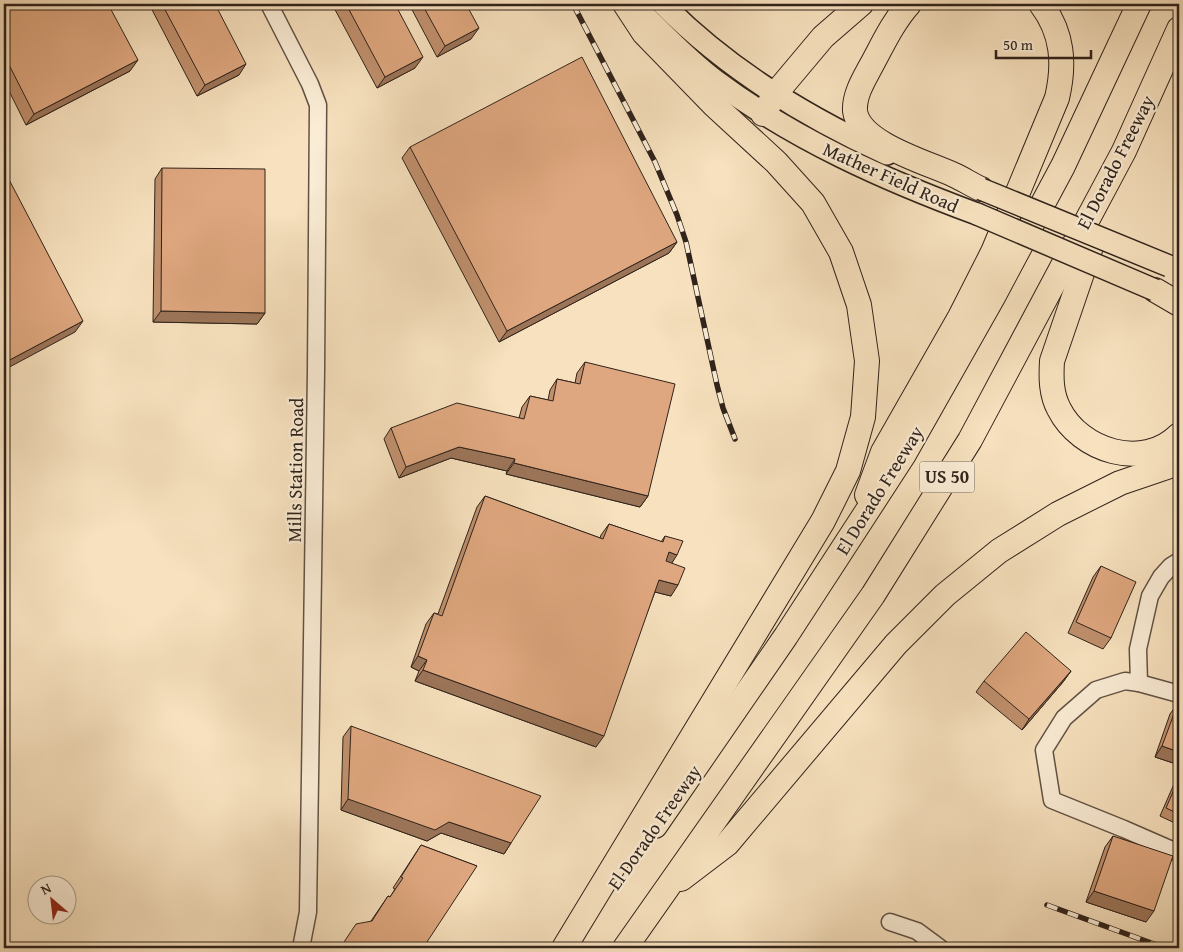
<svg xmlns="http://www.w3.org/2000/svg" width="1183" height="952" font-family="'Gentium Book Plus',serif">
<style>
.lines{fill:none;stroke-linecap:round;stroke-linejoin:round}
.minor-casing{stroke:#625244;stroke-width:19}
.major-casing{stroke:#30231b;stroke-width:24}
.highway-casing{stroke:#30231b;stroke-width:26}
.minor{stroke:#faecd5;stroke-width:16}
.major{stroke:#f7e1be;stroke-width:21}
.highway{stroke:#f7e1be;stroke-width:24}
.rail-casing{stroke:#30231b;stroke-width:5.5}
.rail{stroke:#faecd5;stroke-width:4;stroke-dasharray:11;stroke-linecap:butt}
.major-bridge-casing{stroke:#30231b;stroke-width:24;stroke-linecap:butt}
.major-bridge{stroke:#f7e1be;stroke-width:21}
.wall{fill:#c0906d;stroke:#30231b}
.shaded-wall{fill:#9c7559;stroke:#30231b}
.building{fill:#dfa77f;stroke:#30231b}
.labels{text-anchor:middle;stroke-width:4.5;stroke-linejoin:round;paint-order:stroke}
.shield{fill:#faecd5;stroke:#6d5f53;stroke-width:1}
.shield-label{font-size:18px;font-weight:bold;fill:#30231b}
.street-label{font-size:19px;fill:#30231b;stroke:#faecd5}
</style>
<rect width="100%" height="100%" fill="#f7e1be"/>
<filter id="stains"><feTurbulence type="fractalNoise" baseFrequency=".004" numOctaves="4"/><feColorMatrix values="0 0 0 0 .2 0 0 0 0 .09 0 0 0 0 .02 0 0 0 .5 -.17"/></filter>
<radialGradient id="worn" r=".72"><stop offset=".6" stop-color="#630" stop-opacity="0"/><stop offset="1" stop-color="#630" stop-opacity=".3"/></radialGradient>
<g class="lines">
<g class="minor-casing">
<g id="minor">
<path d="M 269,4 L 310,84 L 318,105 L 316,371 L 308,912 L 301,948"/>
<path d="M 1139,683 L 1138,649 L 1150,596 L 1161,577 L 1171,566 L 1179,561"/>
<path d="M 1179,694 L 1139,683 L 1125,681 L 1096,690 L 1064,718 L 1044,750 L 1052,800 L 1124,829 L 1179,853"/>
<path d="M 890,922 L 917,931 L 940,948"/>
</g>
</g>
<g class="major-casing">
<g id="major">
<path d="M 633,4 C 660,30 686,59 716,81 C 795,140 885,180 977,214"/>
<path d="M 663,4 C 726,68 806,117 887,154"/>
</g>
</g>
<g class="highway-casing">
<g id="highway">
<path d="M 909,4 C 893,22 883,44 871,66 C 864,79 854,95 855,111 C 859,144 929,163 954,175 C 963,179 972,185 981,189"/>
<path d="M 763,114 L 776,93 L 823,37 L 861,4"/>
<path d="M 1093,241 L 1052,361 C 1051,378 1051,394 1059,409 C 1080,451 1143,471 1179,435"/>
<path d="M 1155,290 L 1179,304"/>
<path d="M 867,495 L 883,452 L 960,317 L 993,252 L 1057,98 C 1065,64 1063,33 1041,4"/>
<path d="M 655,826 L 786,636 L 903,456 L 993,297 L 1063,166 L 1139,4"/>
<path d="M 681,879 L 727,844 L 896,644 L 945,595 L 999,551 L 1058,514 L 1120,483 L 1179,463"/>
<path d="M 564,948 L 823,521 L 848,471 L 863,417 L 867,361 L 859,305 L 841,252 L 813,203 L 776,162 L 714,105 L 644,33 L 625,4"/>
<path d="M 625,948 L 873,595 L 970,440 L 1124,151 L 1179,29"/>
</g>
</g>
<use href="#minor" class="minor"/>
<use href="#major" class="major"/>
<use href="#highway" class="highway"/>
<g class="rail-casing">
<g id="rail">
<path d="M 573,4 L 655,162 L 677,215 L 686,242 L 717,385 L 723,408 L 735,439"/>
<path d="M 1047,905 L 1165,948"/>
</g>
</g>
<use href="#rail" class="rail"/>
<g class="major-bridge-casing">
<g id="major-bridge">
<path d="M 981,189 L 1169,266"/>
<path d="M 977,214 L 1155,290"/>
</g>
</g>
<use href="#major-bridge" class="major-bridge"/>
</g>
<g class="wall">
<path d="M 149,4 L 215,4 L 239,75 L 197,96 Z"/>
<path d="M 332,4 L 395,4 L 415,68 L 377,88 Z"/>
<path d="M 409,4 L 466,4 L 471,39 L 437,57 Z"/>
<path d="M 4,12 L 130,71 L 26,125 L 4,81 Z"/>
<path d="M 410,147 L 677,242 L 669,253 L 499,342 L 402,158 Z"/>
<path d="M 162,168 L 265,313 L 257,324 L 153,322 L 155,179 Z"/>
<path d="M 585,362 L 648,496 L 640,507 L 506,474 L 507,471 L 451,458 L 399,478 L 384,439 L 391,428 L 519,418 L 522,407 L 530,396 L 548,400 L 550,390 L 557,379 L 575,383 L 577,373 Z"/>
<path d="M 485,496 L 600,538 L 601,535 L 609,524 L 661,542 L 665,536 L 672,563 L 671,596 L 655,592 L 596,747 L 415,681 L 419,671 L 411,667 L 426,624 L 434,613 L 438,614 L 477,507 Z"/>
<path d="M 1101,566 L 1111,638 L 1103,649 L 1068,633 L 1093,577 Z"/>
<path d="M 1071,671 L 1063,682 L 1022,730 L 976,692 L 984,681 Z"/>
<path d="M 1178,703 L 1179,703 L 1179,765 L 1155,757 L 1170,714 Z"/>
<path d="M 351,726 L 511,843 L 504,854 L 441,833 L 427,841 L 341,810 L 343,737 Z"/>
<path d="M 1179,777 L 1179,825 L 1160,816 L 1174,784 Z"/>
<path d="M 1113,836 L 1146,922 L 1086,902 L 1105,847 Z"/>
<path d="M 421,845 L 477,866 L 371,921 L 388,896 L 390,897 L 395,889 L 393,888 Z"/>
</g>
<g class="shaded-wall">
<path d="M 479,28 L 471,39 L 437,57 L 445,46 Z"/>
<path d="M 423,57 L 415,68 L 377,88 L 385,77 Z"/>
<path d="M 138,60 L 130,71 L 26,125 L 34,114 Z"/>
<path d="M 246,64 L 239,75 L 197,96 L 205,85 Z"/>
<path d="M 677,242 L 669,253 L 499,342 L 507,331 Z"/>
<path d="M 161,311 L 265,313 L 257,324 L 153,322 Z"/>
<path d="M 83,321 L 75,332 L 4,370 L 4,363 Z"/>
<path d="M 459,447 L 515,459 L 507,471 L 451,458 L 399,478 L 406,467 Z"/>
<path d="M 514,463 L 648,496 L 640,507 L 506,474 Z"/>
<path d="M 669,552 L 677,555 L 670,566 L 661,563 Z"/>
<path d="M 659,580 L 678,585 L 671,596 L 651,591 Z"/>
<path d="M 418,656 L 427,660 L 419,671 L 411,667 Z"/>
<path d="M 423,670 L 604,736 L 596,747 L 415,681 Z"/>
<path d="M 1071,671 L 1063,682 L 1022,730 L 1029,719 Z"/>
<path d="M 1162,746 L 1179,752 L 1179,765 L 1155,757 Z"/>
<path d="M 348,799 L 449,822 L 511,843 L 504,854 L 441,833 L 427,841 L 341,810 Z"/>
<path d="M 1094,891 L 1154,911 L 1146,922 L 1086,902 Z"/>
</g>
<g class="building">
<path d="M 19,4 L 108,4 L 138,60 L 34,114 L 4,55 L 4,12 Z"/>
<path d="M 162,4 L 215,4 L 246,64 L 205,85 Z"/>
<path d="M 346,4 L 395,4 L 423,57 L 385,77 Z"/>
<path d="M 422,4 L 466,4 L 479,28 L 445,46 Z"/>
<path d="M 582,57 L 677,242 L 507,331 L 410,147 Z"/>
<path d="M 162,168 L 265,169 L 265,313 L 161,311 Z"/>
<path d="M 4,170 L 83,321 L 4,363 Z"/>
<path d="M 585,362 L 675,384 L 648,496 L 514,463 L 515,459 L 459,447 L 406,467 L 391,428 L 457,403 L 524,419 L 530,396 L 553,401 L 557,379 L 580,384 Z"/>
<path d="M 485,496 L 603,539 L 609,524 L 663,542 L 665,536 L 683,541 L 677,555 L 669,552 L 666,561 L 685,568 L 678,585 L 659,580 L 604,736 L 423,670 L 427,660 L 418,656 L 434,613 L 442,616 Z"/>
<path d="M 1101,566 L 1136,582 L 1111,638 L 1076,622 Z"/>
<path d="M 1026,632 L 1071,671 L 1029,719 L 984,681 Z"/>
<path d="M 1178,703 L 1179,703 L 1179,752 L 1162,746 Z"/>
<path d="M 351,726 L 541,796 L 511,843 L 449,822 L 435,830 L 348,799 Z"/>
<path d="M 1179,778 L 1179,814 L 1166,808 Z"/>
<path d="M 1113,836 L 1173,856 L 1154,911 L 1094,891 Z"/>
<path d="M 421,845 L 477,866 L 423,948 L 340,948 L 356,924 L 372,921 L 388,896 L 390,897 L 403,878 L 401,877 Z"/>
</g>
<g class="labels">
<rect class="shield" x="919.5" y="461.5" width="55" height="31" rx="4"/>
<g class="shield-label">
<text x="947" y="483">US 50</text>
</g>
<g class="street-label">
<text transform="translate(1115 162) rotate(-63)" y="7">El Dorado Freeway</text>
<text transform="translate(891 177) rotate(24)" y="7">Mather Field Road</text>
<text transform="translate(295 470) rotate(-89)" y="7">Mills Station Road</text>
<text transform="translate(879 490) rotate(-58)" y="7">El Dorado Freeway</text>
<text transform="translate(654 827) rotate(-55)" y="7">El Dorado Freeway</text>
</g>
</g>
<rect width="1183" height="952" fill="none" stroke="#f7e1be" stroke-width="20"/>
<rect x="5" y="5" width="1173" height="942" fill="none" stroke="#30231b" stroke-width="2.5"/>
<rect x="10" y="10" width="1163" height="932" fill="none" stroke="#30231b"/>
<g transform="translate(52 900) rotate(332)"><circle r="24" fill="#faecd5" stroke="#a99c8b"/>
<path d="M0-4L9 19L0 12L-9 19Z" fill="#8f2418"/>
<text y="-8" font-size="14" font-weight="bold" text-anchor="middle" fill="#30231b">N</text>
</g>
<path d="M996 50v8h95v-8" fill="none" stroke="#30231b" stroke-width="2.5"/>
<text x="1003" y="50" font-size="15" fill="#30231b" stroke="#faecd5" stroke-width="4" paint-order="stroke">50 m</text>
<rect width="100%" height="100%" filter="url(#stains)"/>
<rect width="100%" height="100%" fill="url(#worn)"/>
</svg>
